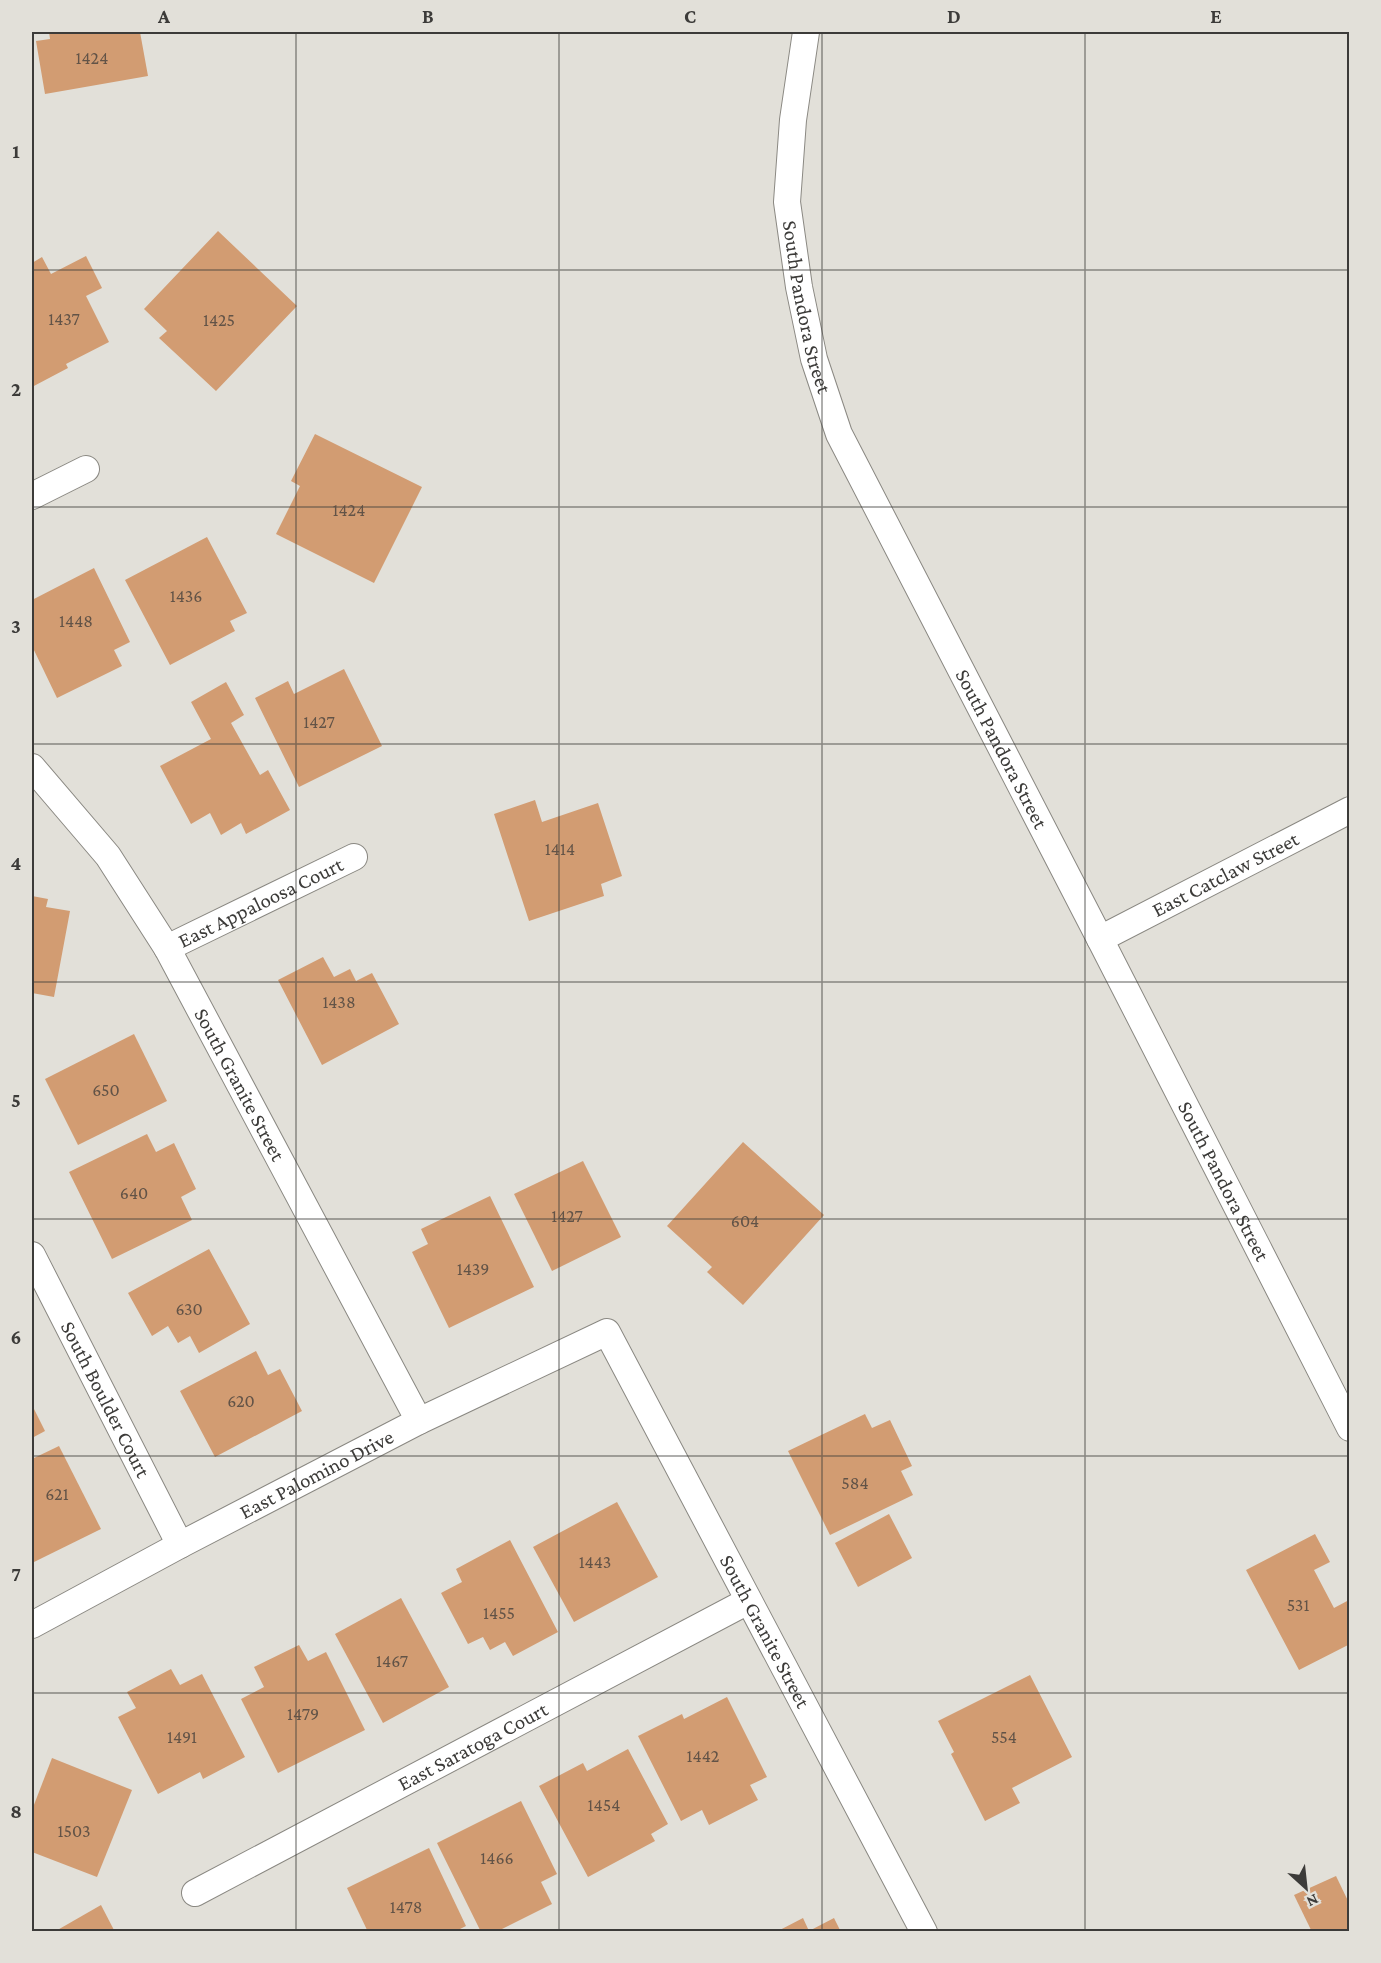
<svg xmlns="http://www.w3.org/2000/svg" width="1381" height="1963" font-family="'Crimson Pro',serif">
<style>
.building{fill:#d29c72}
.lines{fill:none;stroke-linecap:round;stroke-linejoin:round}
.minor-casing{stroke:#8a8882;stroke-width:28}
.minor{stroke:#fff;stroke-width:26}
.grid{fill:none;stroke:#3c3b39;stroke-width:1.5;stroke-opacity:0.55}
.labels{text-anchor:middle;stroke-width:6;stroke-linejoin:round;paint-order:stroke}
.number-label{font-size:18px;fill:#625347}
.street-label{font-size:21px;fill:#3c3b39;stroke:#e2e0d9}
.neatline{fill:none;stroke:#3c3b39;stroke-width:2}
.grid-label{font-size:20px;text-anchor:middle;font-weight:bold;fill:#3c3b39}
</style>
<rect width="100%" height="100%" fill="#e2e0d9"/>
<g class="building">
<path d="M 49,32 L 140,32 L 148,76 L 45,94 L 36,41 L 50,39 Z"/>
<path d="M 218,231 L 297,306 L 216,391 L 159,338 L 167,331 L 144,309 Z"/>
<path d="M 86,256 L 102,288 L 86,296 L 109,342 L 66,364 L 68,368 L 32,387 L 32,263 L 42,257 L 51,274 Z"/>
<path d="M 315,434 L 422,487 L 374,583 L 276,534 L 300,486 L 291,481 Z"/>
<path d="M 207,537 L 247,613 L 230,621 L 235,631 L 170,665 L 125,580 Z"/>
<path d="M 94,568 L 130,642 L 114,650 L 122,666 L 57,698 L 32,646 L 32,600 Z"/>
<path d="M 344,669 L 382,746 L 299,787 L 255,698 L 288,681 L 294,694 Z"/>
<path d="M 226,682 L 244,715 L 231,723 L 260,775 L 268,770 L 290,810 L 246,834 L 241,823 L 221,835 L 210,813 L 191,824 L 160,766 L 211,739 L 191,702 Z"/>
<path d="M 535,800 L 542,822 L 598,803 L 622,876 L 601,884 L 604,896 L 529,921 L 494,814 Z"/>
<path d="M 32,896 L 48,899 L 46,907 L 70,911 L 54,997 L 32,993 Z"/>
<path d="M 323,957 L 334,977 L 350,969 L 356,981 L 372,973 L 399,1024 L 322,1065 L 278,980 Z"/>
<path d="M 134,1034 L 167,1101 L 78,1145 L 45,1079 Z"/>
<path d="M 147,1134 L 156,1152 L 174,1143 L 196,1189 L 181,1197 L 192,1220 L 112,1259 L 69,1172 Z"/>
<path d="M 743,1142 L 824,1215 L 743,1305 L 707,1272 L 712,1267 L 667,1226 Z"/>
<path d="M 583,1161 L 621,1237 L 552,1271 L 514,1194 Z"/>
<path d="M 490,1196 L 534,1287 L 449,1328 L 412,1252 L 428,1244 L 421,1229 Z"/>
<path d="M 209,1249 L 250,1324 L 199,1353 L 190,1336 L 178,1343 L 168,1326 L 152,1336 L 128,1293 Z"/>
<path d="M 256,1351 L 268,1375 L 280,1369 L 302,1411 L 215,1457 L 180,1391 Z"/>
<path d="M 32,1405 L 45,1431 L 32,1438 Z"/>
<path d="M 865,1414 L 872,1428 L 890,1420 L 912,1466 L 901,1471 L 913,1495 L 830,1535 L 788,1451 Z"/>
<path d="M 59,1446 L 101,1529 L 32,1563 L 32,1459 Z"/>
<path d="M 617,1502 L 658,1577 L 574,1622 L 533,1547 Z"/>
<path d="M 889,1514 L 912,1558 L 858,1587 L 835,1543 Z"/>
<path d="M 1315,1534 L 1330,1562 L 1314,1570 L 1334,1608 L 1349,1600 L 1350,1601 L 1350,1644 L 1299,1670 L 1246,1570 Z"/>
<path d="M 510,1540 L 558,1632 L 513,1656 L 505,1642 L 490,1650 L 483,1637 L 468,1644 L 441,1593 L 462,1582 L 456,1569 Z"/>
<path d="M 401,1598 L 449,1687 L 383,1723 L 335,1634 Z"/>
<path d="M 299,1645 L 308,1661 L 326,1652 L 365,1730 L 278,1773 L 241,1699 L 264,1687 L 254,1667 Z"/>
<path d="M 171,1669 L 180,1685 L 202,1674 L 245,1757 L 203,1779 L 200,1772 L 158,1794 L 118,1717 L 136,1708 L 127,1692 Z"/>
<path d="M 1030,1675 L 1072,1757 L 1012,1788 L 1020,1803 L 985,1821 L 951,1754 L 954,1752 L 938,1721 Z"/>
<path d="M 727,1697 L 767,1777 L 750,1785 L 758,1800 L 709,1825 L 702,1810 L 681,1821 L 638,1736 L 682,1714 L 684,1719 Z"/>
<path d="M 628,1749 L 668,1824 L 651,1834 L 655,1841 L 588,1877 L 539,1786 L 583,1763 L 587,1771 Z"/>
<path d="M 52,1758 L 132,1790 L 97,1877 L 32,1852 L 32,1810 Z"/>
<path d="M 521,1801 L 557,1874 L 541,1882 L 552,1904 L 496,1932 L 481,1932 L 437,1843 Z"/>
<path d="M 429,1848 L 466,1926 L 454,1932 L 368,1932 L 347,1888 Z"/>
<path d="M 1336,1876 L 1350,1905 L 1350,1932 L 1312,1932 L 1294,1895 Z"/>
<path d="M 101,1905 L 115,1932 L 54,1932 Z"/>
<path d="M 803,1918 L 809,1931 L 834,1918 L 841,1932 L 776,1932 Z"/>
</g>
<g class="lines">
<g class="minor-casing">
<g id="minor">
<path id="s1" d="M 806,32 L 793,120 L 787,202 L 799,287 L 814,359 L 839,434 L 1100,939 L 1350,1428"/>
<path d="M 32,496 L 86,469"/>
<path id="s2" d="M 32,767 L 108,856 L 167,948 L 419,1421"/>
<path id="s3" d="M 1100,939 L 1350,810"/>
<path id="s4" d="M 167,948 L 354,857"/>
<path id="s5" d="M 32,1255 L 180,1545"/>
<path id="s6" d="M 32,1625 L 180,1545 L 419,1421 L 607,1332 L 924,1932"/>
<path id="s7" d="M 195,1893 L 748,1601"/>
</g>
</g>
<use href="#minor" class="minor"/>
</g>
<path class="grid" d="M 296,32 L 296,1932M 559,32 L 559,1932M 822,32 L 822,1932M 1085,32 L 1085,1932M 32,270 L 1350,270M 32,507 L 1350,507M 32,744 L 1350,744M 32,982 L 1350,982M 32,1219 L 1350,1219M 32,1456 L 1350,1456M 32,1693 L 1350,1693"/>
<g class="labels">
<g class="number-label">
<text x="92" y="64">1424</text>
<text x="64" y="325">1437</text>
<text x="219" y="326">1425</text>
<text x="349" y="516">1424</text>
<text x="186" y="602">1436</text>
<text x="76" y="627">1448</text>
<text x="319" y="728">1427</text>
<text x="560" y="855">1414</text>
<text x="339" y="1008">1438</text>
<text x="106" y="1096">650</text>
<text x="134" y="1199">640</text>
<text x="567" y="1222">1427</text>
<text x="745" y="1227">604</text>
<text x="473" y="1275">1439</text>
<text x="189" y="1315">630</text>
<text x="241" y="1407">620</text>
<text x="855" y="1489">584</text>
<text x="57" y="1500">621</text>
<text x="595" y="1568">1443</text>
<text x="1298" y="1611">531</text>
<text x="499" y="1619">1455</text>
<text x="392" y="1667">1467</text>
<text x="303" y="1720">1479</text>
<text x="182" y="1743">1491</text>
<text x="1004" y="1743">554</text>
<text x="703" y="1762">1442</text>
<text x="604" y="1811">1454</text>
<text x="74" y="1837">1503</text>
<text x="497" y="1864">1466</text>
<text x="406" y="1913">1478</text>
</g>
<g class="street-label">
<text dy="7" stroke="none"><textPath href="#s1" startOffset="278">South Pandora Street</textPath></text>
<text dy="7" stroke="none"><textPath href="#s1" startOffset="764">South Pandora Street</textPath></text>
<text dy="7" stroke="none"><textPath href="#s3" startOffset="141">East Catclaw Street</textPath></text>
<text dy="7" stroke="none"><textPath href="#s4" startOffset="104">East Appaloosa Court</textPath></text>
<text dy="7" stroke="none"><textPath href="#s2" startOffset="381">South Granite Street</textPath></text>
<text dy="7" stroke="none"><textPath href="#s1" startOffset="1250">South Pandora Street</textPath></text>
<text dy="7" stroke="none"><textPath href="#s5" startOffset="162">South Boulder Court</textPath></text>
<text dy="7" stroke="none"><textPath href="#s6" startOffset="322">East Palomino Drive</textPath></text>
<text dy="7" stroke="none"><textPath href="#s6" startOffset="984">South Granite Street</textPath></text>
<text dy="7" stroke="none"><textPath href="#s7" startOffset="314">East Saratoga Court</textPath></text>
</g>
</g>
<rect width="1381" height="1963" fill="none" stroke="#e2e0d9" stroke-width="66"/>
<g transform="translate(1306 1888) rotate(153)" stroke="#e2e0d9" stroke-width="4.5" paint-order="stroke">
<path d="M0-4.5L10 22L0 15L-10 22Z" fill="#3c3b39"/>
<text y="-9" font-size="16" font-weight="bold" text-anchor="middle" fill="#3c3b39">N</text>
</g>
<rect x="33" y="33" width="1315" height="1897" class="neatline"/>
<g class="grid-label">
<text x="164" y="23">A</text>
<text x="428" y="23">B</text>
<text x="690" y="23">C</text>
<text x="954" y="23">D</text>
<text x="1216" y="23">E</text>
<text x="16" y="158">1</text>
<text x="16" y="396">2</text>
<text x="16" y="633">3</text>
<text x="16" y="870">4</text>
<text x="16" y="1107">5</text>
<text x="16" y="1344">6</text>
<text x="16" y="1581">7</text>
<text x="16" y="1818">8</text>
</g>
</svg>
